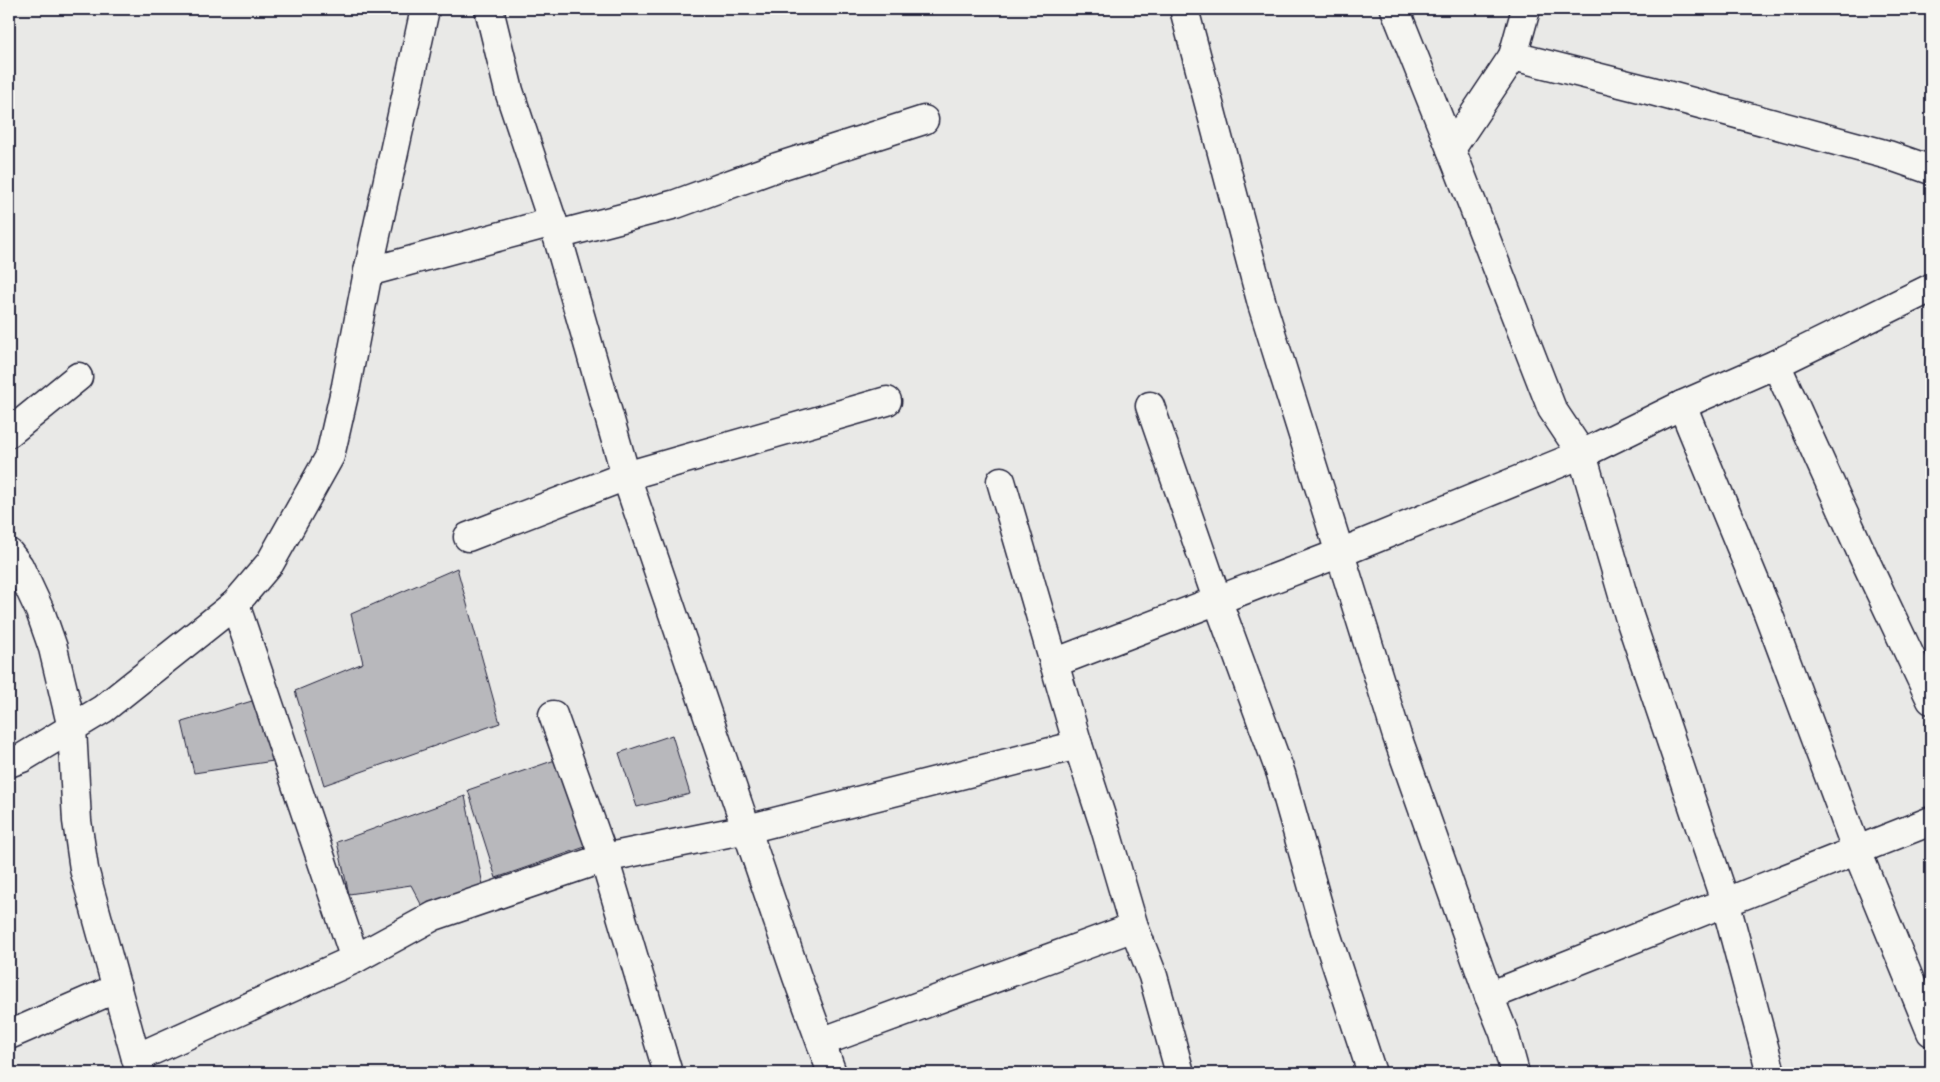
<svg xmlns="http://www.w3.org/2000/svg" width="1940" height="1082" font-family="'Indie Flower',sans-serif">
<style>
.building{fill:#b8b8bc;stroke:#22223b}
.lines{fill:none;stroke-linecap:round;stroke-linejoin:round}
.minor-casing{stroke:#22223b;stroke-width:31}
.minor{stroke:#f6f6f2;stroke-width:28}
</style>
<rect width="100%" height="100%" fill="#e9e9e7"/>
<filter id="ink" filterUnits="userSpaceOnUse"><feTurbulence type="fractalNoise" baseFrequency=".02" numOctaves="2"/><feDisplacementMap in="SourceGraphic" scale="10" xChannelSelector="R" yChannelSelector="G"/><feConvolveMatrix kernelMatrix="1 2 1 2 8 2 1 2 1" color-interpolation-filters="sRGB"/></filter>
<g filter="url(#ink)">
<g class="building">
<path d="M 457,568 L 500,723 L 324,785 L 295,691 L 363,663 L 351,614 Z"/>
<path d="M 252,701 L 280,760 L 194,773 L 182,722 Z"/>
<path d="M 672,735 L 690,794 L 637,807 L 619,753 Z"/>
<path d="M 558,759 L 585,847 L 496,878 L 468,790 Z"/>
<path d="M 465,796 L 484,890 L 422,906 L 411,885 L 349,894 L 337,842 Z"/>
</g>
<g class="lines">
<g class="minor-casing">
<g id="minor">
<path d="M 489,9 L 509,91 L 557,235 L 626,476 L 797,977 L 832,1073"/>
<path d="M 1184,9 L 1262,304 L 1397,736 L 1489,996 L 1504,1033 L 1515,1073"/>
<path d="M 1395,9 L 1451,149 L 1552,409 L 1582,454 L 1629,616 L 1725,901 L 1771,1073"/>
<path d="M 1513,56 L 1526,9"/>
<path d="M 1451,149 L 1513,56 L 1652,91 L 1888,155 L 1931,170"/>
<path d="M 557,235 L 676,204 L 777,167 L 924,120"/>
<path d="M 368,272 L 553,222"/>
<path d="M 1776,364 L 1863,556 L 1931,700"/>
<path d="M 1682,405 L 1768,613 L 1857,851 L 1931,1032"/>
<path d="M 1150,406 L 1217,599 L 1281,774 L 1325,930 L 1372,1073"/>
<path d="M 9,433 L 78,377"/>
<path d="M 1001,481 L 1078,745 L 1105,828 L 1134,927 L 1153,976 L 1180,1073"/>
<path d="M 468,537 L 626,476 L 887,401"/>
<path d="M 9,553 L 19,566 L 40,611 L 53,648 L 72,728 L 77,821 L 84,869 L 140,1073"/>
<path d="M 235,604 L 355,959"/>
<path d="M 1054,663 L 1340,553 L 1582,454 L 1682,405 L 1776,364 L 1931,288"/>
<path d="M 9,763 L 22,758 L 103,709 L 235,604 L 270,563 L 330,456 L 346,386 L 368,272 L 425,9"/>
<path d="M 1489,996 L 1931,821"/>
<path d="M 9,1035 L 117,988"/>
<path d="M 821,1042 L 1134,927"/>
<path d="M 136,1058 L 355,959 L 434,916 L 604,858 L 553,715"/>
<path d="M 668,1073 L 604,858 L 747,829 L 1078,745"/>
</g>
</g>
<use href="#minor" class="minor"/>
</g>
</g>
<rect width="1940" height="1082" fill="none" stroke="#f6f6f2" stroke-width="30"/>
<rect x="15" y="15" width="1910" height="1052" fill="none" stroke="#22223b" stroke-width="2" filter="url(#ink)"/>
</svg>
